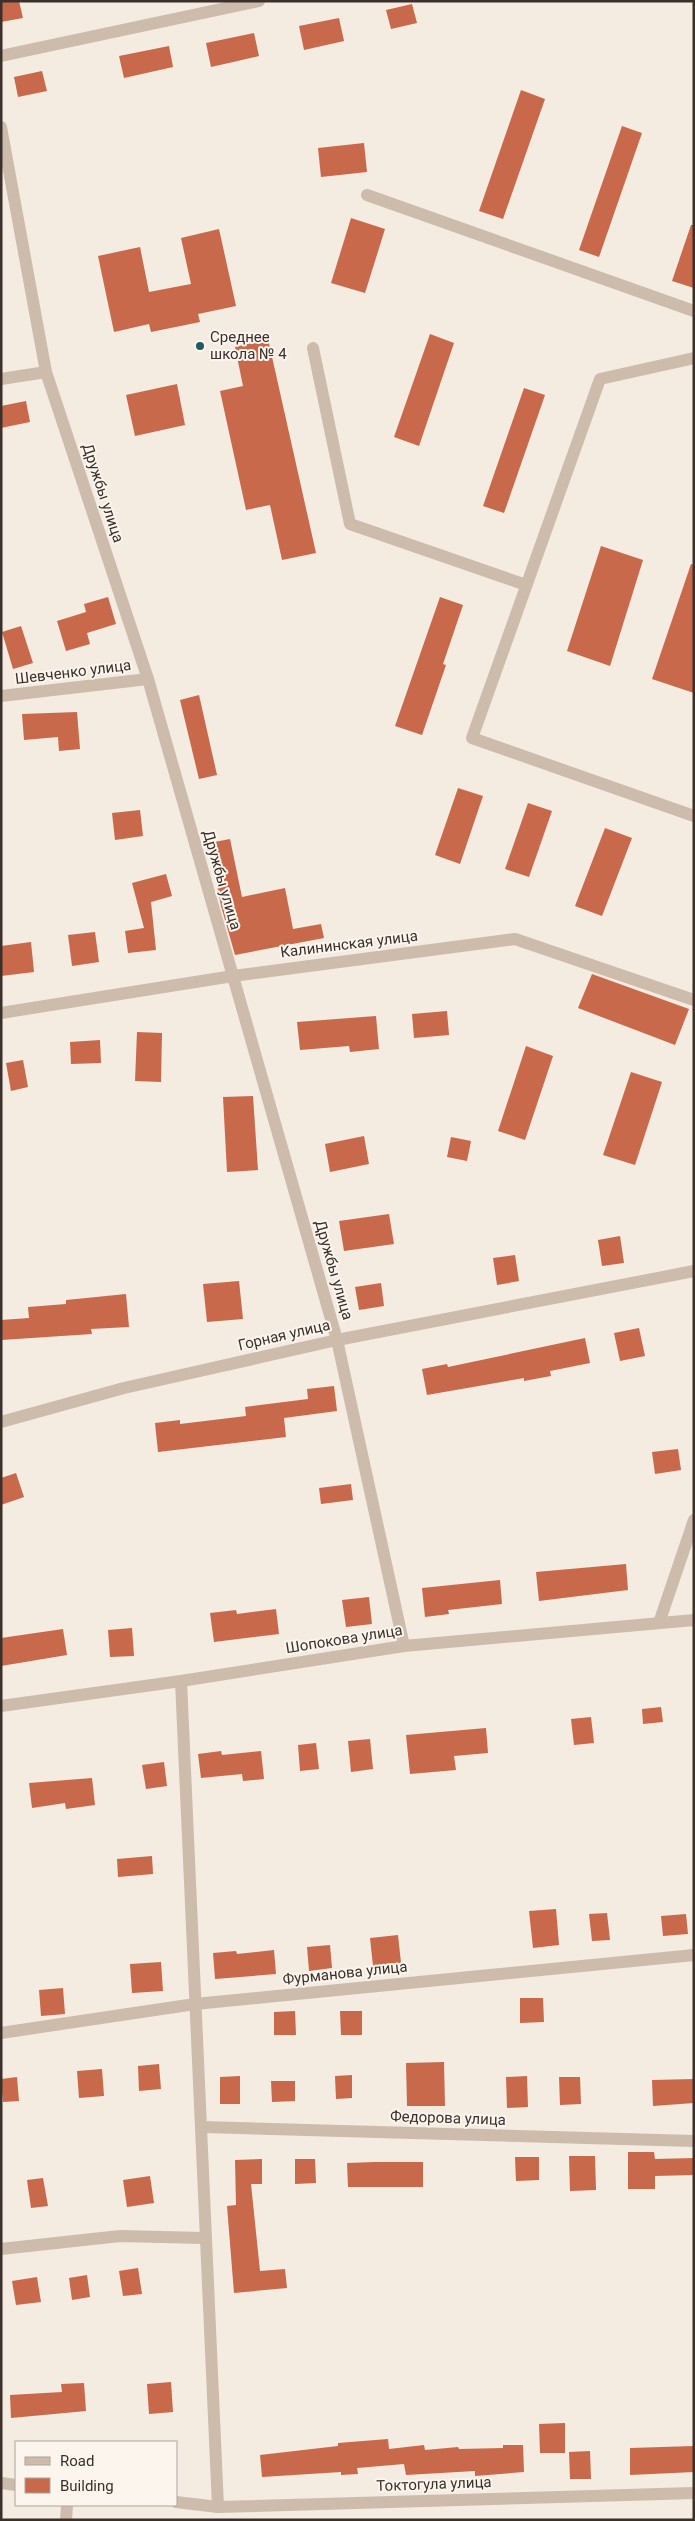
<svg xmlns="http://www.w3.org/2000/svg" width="695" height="2521" font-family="Roboto,sans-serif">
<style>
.building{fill:#c8694b}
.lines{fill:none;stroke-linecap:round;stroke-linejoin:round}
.minor{stroke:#cdbbac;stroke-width:12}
.poi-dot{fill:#1f5a5e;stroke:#fbf5ee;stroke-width:2}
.labels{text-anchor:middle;stroke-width:4;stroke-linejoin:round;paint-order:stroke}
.poi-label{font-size:15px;fill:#3b302b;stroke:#fbf5ee;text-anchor:start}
.street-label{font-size:15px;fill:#3b302b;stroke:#fbf5ee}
</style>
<rect width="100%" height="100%" fill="#f4ebe1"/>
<g class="building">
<path d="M 1,1 L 19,1 L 23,18 L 1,22 Z"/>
<path d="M 412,4 L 417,23 L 391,29 L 386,10 Z"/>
<path d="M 339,18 L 344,41 L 304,50 L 299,26 Z"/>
<path d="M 254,33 L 259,56 L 211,67 L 206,43 Z"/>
<path d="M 169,46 L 173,67 L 124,78 L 119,56 Z"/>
<path d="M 42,71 L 47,91 L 18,97 L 14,77 Z"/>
<path d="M 521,90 L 545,99 L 503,219 L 479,211 Z"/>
<path d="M 622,126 L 642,133 L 599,257 L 579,250 Z"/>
<path d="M 364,143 L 367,172 L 321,177 L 318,148 Z"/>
<path d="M 351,218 L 385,229 L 365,293 L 331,283 Z"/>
<path d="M 691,225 L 694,225 L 694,288 L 672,281 Z"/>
<path d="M 219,229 L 236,306 L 198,314 L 200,322 L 151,332 L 149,324 L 114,332 L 98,256 L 140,247 L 149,292 L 191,284 L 181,238 Z"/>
<path d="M 430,334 L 454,343 L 419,446 L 394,437 Z"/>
<path d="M 268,339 L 316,553 L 282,560 L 270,505 L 246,510 L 220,391 L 243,386 L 235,347 Z"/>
<path d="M 177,384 L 185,425 L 135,436 L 126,395 Z"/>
<path d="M 524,388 L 545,395 L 504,513 L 483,506 Z"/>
<path d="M 26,401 L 30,422 L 1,428 L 1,406 Z"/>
<path d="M 601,546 L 643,560 L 610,666 L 567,651 Z"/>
<path d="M 691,564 L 694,565 L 694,693 L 652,679 Z"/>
<path d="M 108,597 L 116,624 L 87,633 L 90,644 L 66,651 L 57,621 L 86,612 L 84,604 Z"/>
<path d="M 440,597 L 463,605 L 443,664 L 446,665 L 422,735 L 395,726 Z"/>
<path d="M 21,626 L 33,663 L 13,669 L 2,632 Z"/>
<path d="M 199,695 L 217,775 L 199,779 L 180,700 Z"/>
<path d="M 77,712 L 80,749 L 59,751 L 58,737 L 24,740 L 22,714 Z"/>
<path d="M 458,788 L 483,796 L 460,864 L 435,855 Z"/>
<path d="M 528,803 L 552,811 L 529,877 L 505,869 Z"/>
<path d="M 140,810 L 143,836 L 115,840 L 112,813 Z"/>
<path d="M 605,828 L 632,838 L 602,916 L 575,906 Z"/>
<path d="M 230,839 L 242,897 L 285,888 L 293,929 L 321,924 L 324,938 L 235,955 L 221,906 L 209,843 Z"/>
<path d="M 166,874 L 172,896 L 151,902 L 156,950 L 128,953 L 125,931 L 144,928 L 132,883 Z"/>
<path d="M 95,932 L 99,962 L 72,966 L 68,935 Z"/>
<path d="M 31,942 L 34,972 L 1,976 L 1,946 Z"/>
<path d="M 592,974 L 689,1009 L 675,1045 L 578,1008 Z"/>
<path d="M 447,1011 L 449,1035 L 414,1038 L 412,1014 Z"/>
<path d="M 376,1016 L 379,1049 L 350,1052 L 349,1046 L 300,1050 L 297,1022 Z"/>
<path d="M 137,1032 L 162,1033 L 161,1082 L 135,1081 Z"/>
<path d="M 100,1040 L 101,1063 L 71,1064 L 70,1042 Z"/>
<path d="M 526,1046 L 553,1056 L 525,1140 L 498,1131 Z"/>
<path d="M 23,1060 L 28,1087 L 11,1091 L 6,1063 Z"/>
<path d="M 631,1072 L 662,1082 L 635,1165 L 603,1155 Z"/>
<path d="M 253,1096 L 258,1170 L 227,1172 L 223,1097 Z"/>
<path d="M 364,1136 L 369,1164 L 330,1172 L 325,1144 Z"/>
<path d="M 451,1137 L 471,1141 L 467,1161 L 447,1157 Z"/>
<path d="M 389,1214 L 394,1244 L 344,1251 L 339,1221 Z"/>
<path d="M 620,1236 L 624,1263 L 602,1266 L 598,1240 Z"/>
<path d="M 515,1255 L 519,1281 L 497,1285 L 493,1258 Z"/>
<path d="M 239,1281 L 243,1319 L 207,1322 L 203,1284 Z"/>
<path d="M 381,1283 L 384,1306 L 359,1310 L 355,1287 Z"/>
<path d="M 126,1294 L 129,1327 L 91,1329 L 92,1334 L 1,1340 L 1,1320 L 29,1318 L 28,1307 L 66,1304 L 66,1300 Z"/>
<path d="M 639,1328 L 645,1356 L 620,1361 L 614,1333 Z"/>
<path d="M 585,1338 L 590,1363 L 550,1371 L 551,1376 L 524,1381 L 524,1378 L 427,1395 L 422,1369 L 447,1364 L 448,1367 Z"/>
<path d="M 334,1386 L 337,1411 L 284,1418 L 286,1437 L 158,1452 L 155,1423 L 180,1420 L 180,1424 L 246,1416 L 245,1407 L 308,1399 L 307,1389 Z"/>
<path d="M 678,1449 L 681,1470 L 655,1474 L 652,1452 Z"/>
<path d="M 16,1473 L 24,1497 L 1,1505 L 1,1478 Z"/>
<path d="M 351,1484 L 353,1500 L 321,1504 L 319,1488 Z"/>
<path d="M 626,1564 L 628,1590 L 539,1601 L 536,1572 Z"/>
<path d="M 500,1580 L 502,1604 L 448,1610 L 449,1614 L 425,1617 L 422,1588 Z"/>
<path d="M 369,1597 L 372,1624 L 346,1627 L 342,1600 Z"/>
<path d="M 276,1609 L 279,1634 L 214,1642 L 210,1613 L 236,1610 L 237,1614 Z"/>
<path d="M 132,1628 L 134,1656 L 110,1657 L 108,1630 Z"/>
<path d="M 63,1629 L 67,1655 L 1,1666 L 1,1638 Z"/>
<path d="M 661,1707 L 663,1722 L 643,1724 L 642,1709 Z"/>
<path d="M 591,1717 L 594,1743 L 574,1745 L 571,1719 Z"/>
<path d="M 486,1728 L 488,1753 L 454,1756 L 456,1770 L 410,1774 L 406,1735 Z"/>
<path d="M 370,1739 L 373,1769 L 351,1772 L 348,1741 Z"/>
<path d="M 316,1743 L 319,1769 L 300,1771 L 298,1745 Z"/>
<path d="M 221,1751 L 222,1755 L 261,1751 L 264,1779 L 243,1781 L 242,1774 L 201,1778 L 198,1754 Z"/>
<path d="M 164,1762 L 167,1786 L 146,1789 L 142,1765 Z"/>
<path d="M 92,1778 L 95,1805 L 66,1809 L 65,1803 L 32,1808 L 29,1783 Z"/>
<path d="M 152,1856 L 153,1874 L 118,1877 L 117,1859 Z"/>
<path d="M 556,1909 L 559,1945 L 533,1948 L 529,1911 Z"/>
<path d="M 607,1913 L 610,1940 L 592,1941 L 589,1914 Z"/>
<path d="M 686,1914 L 688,1934 L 663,1936 L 661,1916 Z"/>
<path d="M 398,1935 L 401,1963 L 373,1966 L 370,1938 Z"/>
<path d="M 330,1945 L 332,1968 L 309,1971 L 307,1947 Z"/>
<path d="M 274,1950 L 276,1974 L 215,1979 L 213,1953 L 236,1951 L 237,1954 Z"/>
<path d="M 161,1962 L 163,1991 L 132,1993 L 130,1964 Z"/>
<path d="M 63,1988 L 65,2014 L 41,2016 L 39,1990 Z"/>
<path d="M 520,1998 L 543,1998 L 544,2022 L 520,2023 Z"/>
<path d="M 295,2011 L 296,2035 L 274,2035 L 274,2012 Z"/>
<path d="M 340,2011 L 362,2011 L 362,2035 L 341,2035 Z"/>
<path d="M 444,2062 L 445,2106 L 407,2106 L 406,2063 Z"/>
<path d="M 159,2064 L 161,2089 L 139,2091 L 138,2066 Z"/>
<path d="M 102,2069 L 104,2096 L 79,2098 L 77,2071 Z"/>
<path d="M 352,2075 L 352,2098 L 336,2099 L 335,2076 Z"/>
<path d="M 240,2076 L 240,2104 L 220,2104 L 220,2077 Z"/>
<path d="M 527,2076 L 528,2107 L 507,2108 L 506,2077 Z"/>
<path d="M 17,2077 L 19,2101 L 3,2102 L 1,2079 Z"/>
<path d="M 559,2077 L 580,2077 L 581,2104 L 560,2105 Z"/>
<path d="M 694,2079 L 694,2103 L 653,2106 L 652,2080 Z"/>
<path d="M 271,2081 L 295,2081 L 295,2101 L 272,2102 Z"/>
<path d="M 628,2152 L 654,2152 L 655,2159 L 694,2158 L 694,2175 L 655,2176 L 655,2189 L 628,2189 Z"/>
<path d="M 569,2156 L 595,2156 L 596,2190 L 570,2191 Z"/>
<path d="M 515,2157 L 539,2157 L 539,2180 L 516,2181 Z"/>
<path d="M 262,2159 L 262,2184 L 251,2184 L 260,2271 L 285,2269 L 287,2288 L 234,2293 L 227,2206 L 236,2205 L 235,2160 Z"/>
<path d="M 295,2159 L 315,2159 L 316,2183 L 295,2184 Z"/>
<path d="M 374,2162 L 423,2162 L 423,2187 L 348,2187 L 347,2163 Z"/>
<path d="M 150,2176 L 154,2203 L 127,2207 L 123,2180 Z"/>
<path d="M 43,2178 L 48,2206 L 31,2208 L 27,2180 Z"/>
<path d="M 138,2268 L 142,2294 L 123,2296 L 119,2271 Z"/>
<path d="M 87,2275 L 90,2297 L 72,2300 L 69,2278 Z"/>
<path d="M 37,2277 L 41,2302 L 16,2305 L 12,2281 Z"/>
<path d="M 171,2382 L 173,2412 L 149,2414 L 147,2384 Z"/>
<path d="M 84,2383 L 86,2411 L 11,2418 L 10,2395 L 62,2392 L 61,2384 Z"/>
<path d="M 565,2423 L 565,2453 L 540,2453 L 539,2424 Z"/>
<path d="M 388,2439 L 389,2449 L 424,2445 L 425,2450 L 458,2447 L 459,2449 L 503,2448 L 503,2445 L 523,2445 L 524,2472 L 475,2476 L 475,2471 L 406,2475 L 404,2464 L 357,2468 L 358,2474 L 341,2475 L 341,2472 L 262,2477 L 260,2455 L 338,2446 L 338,2443 Z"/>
<path d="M 694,2446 L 694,2472 L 630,2475 L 630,2448 Z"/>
<path d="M 590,2451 L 591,2479 L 570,2479 L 569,2452 Z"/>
</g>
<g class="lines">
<g class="minor">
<path d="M 1,56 L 259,1"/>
<path d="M 1,127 L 46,372 L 148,679 L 337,1340 L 404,1646"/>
<path d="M 367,195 L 694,311"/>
<path d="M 313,348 L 350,524 L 526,585"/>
<path d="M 694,358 L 600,379 L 472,738 L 694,816"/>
<path d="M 1,379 L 46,372"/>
<path d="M 1,696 L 148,679"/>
<path d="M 1,1013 L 233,976 L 515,939 L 694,1000"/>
<path d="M 1,1422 L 124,1388 L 337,1340 L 694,1271"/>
<path d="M 659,1623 L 694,1520"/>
<path d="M 181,1681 L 218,2507"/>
<path d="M 1,1706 L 181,1681 L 404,1646 L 694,1620"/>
<path d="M 1,2033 L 195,2004 L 694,1955"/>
<path d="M 202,2127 L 694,2141"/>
<path d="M 1,2249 L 120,2236 L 204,2238"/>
<path d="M 1,2483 L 16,2485"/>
<path d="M 176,2502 L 218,2507 L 694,2493"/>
<path d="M 66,2520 L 67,2505"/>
</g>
</g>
<circle class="poi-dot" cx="200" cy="346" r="5"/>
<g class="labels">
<g class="poi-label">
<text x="210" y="342">Среднее<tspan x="210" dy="17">школа № 4</tspan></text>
</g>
<g class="street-label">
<text transform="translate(103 493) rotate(72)" y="5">Дружбы улица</text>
<text transform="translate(73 672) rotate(-7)" y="5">Шевченко улица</text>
<text transform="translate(222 880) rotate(74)" y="5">Дружбы улица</text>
<text transform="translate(349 944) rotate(-7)" y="5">Калининская улица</text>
<text transform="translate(334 1270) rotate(74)" y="5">Дружбы улица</text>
<text transform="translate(284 1335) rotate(-13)" y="5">Горная улица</text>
<text transform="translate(344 1639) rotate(-9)" y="5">Шопокова улица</text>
<text transform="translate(345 1973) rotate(-6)" y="5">Фурманова улица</text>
<text transform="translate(448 2118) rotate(2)" y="5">Федорова улица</text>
<text transform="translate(434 2484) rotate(-2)" y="5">Токтогула улица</text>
</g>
</g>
<rect width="695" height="2521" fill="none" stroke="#3b302b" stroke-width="5"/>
<rect x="15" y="2441" width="162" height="65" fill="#fbf5ee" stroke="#aea6a0"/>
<rect x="25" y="2457" width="25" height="8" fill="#cdbbac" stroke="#aea6a0"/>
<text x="60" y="2466" font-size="15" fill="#3b302b">Road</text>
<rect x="25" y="2478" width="25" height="15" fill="#c8694b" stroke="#aea6a0"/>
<text x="60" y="2491" font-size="15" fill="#3b302b">Building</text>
</svg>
